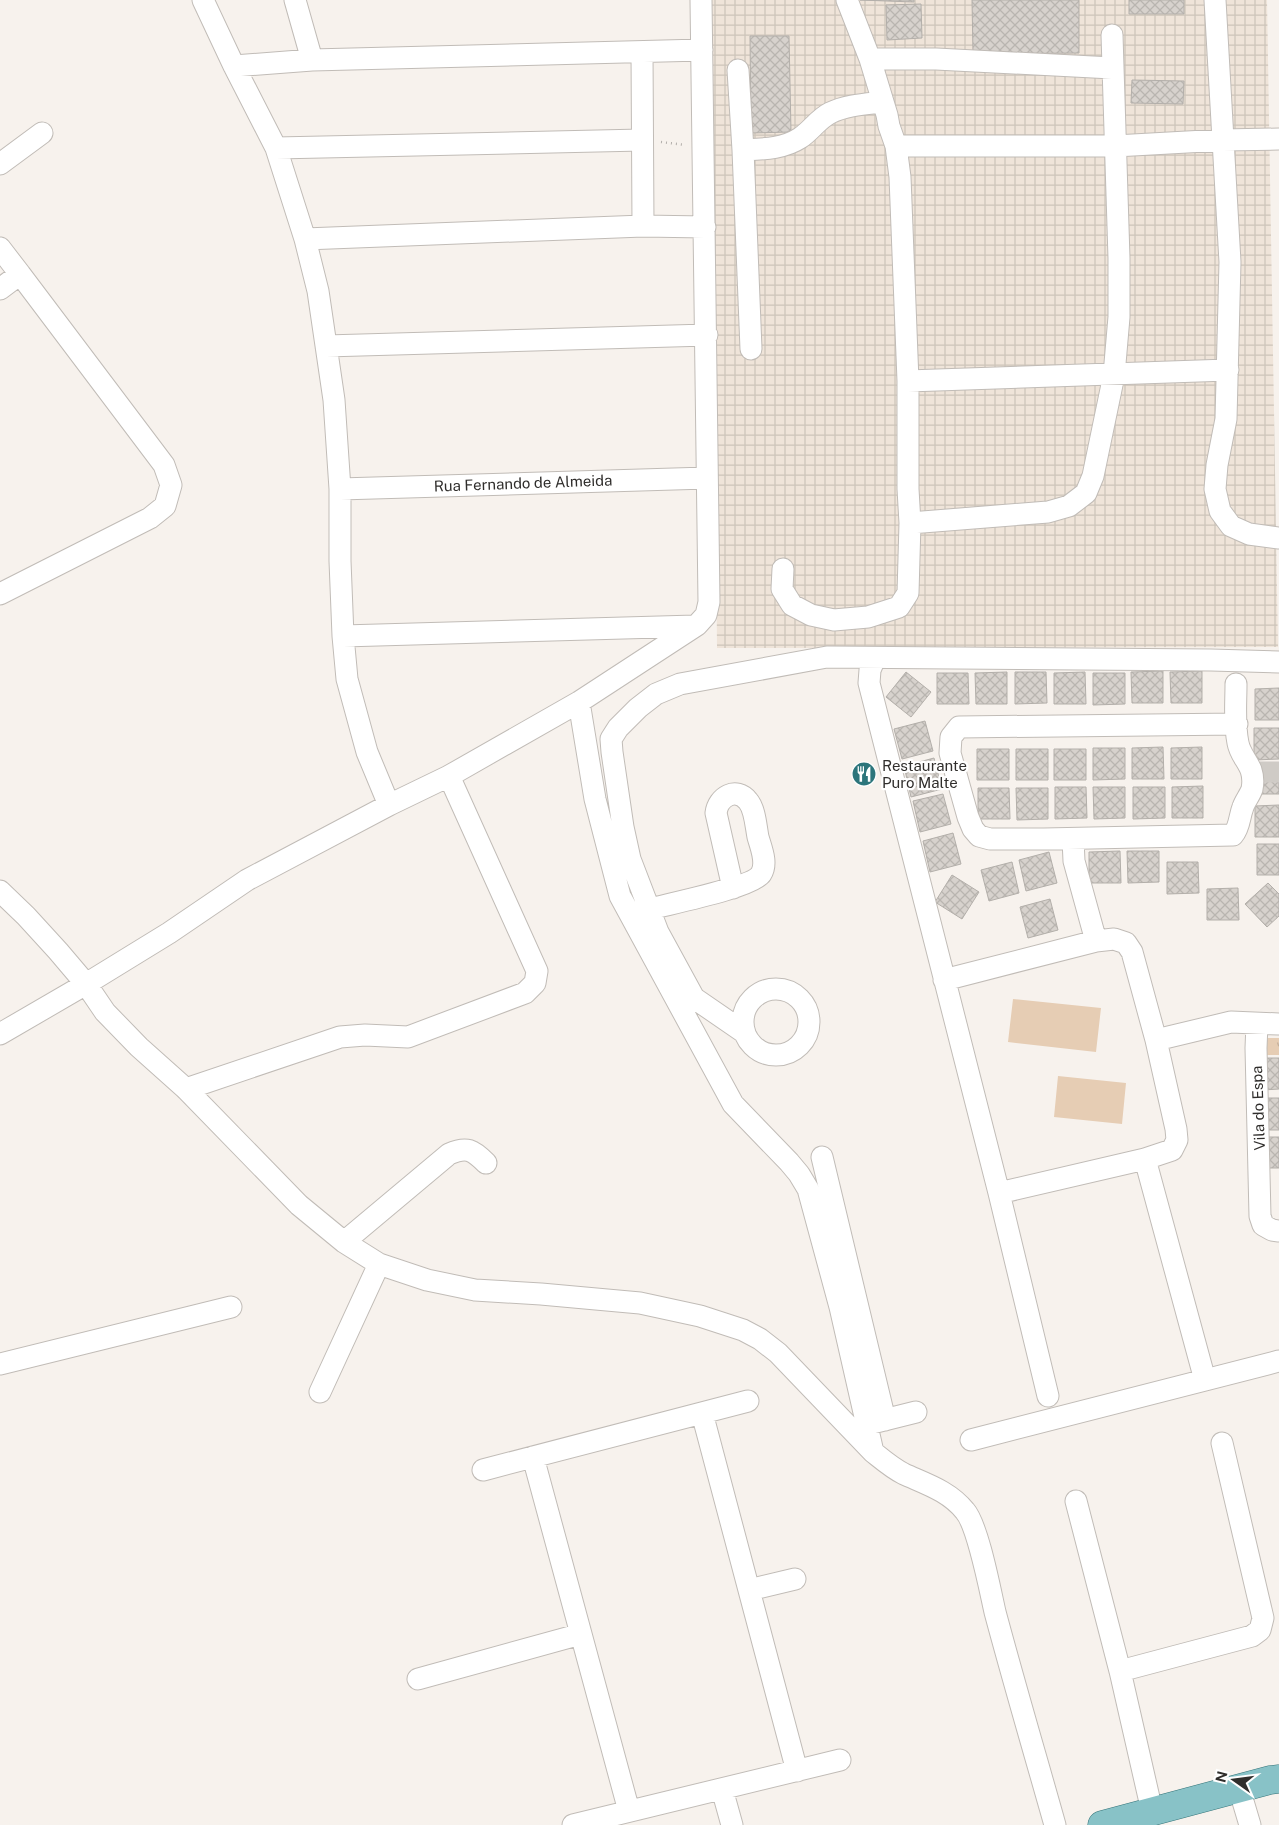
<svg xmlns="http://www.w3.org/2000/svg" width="1279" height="1825" font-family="'Public Sans',sans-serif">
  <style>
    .industrial { fill: url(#industrial-grid) }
    .grass { fill: url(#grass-tufts) }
    .pitch { fill: #e6cdb4 }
    .building { fill: url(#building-cross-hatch); stroke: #b3afaa }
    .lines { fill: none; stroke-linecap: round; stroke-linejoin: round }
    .minor-tunnel { stroke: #cfcbc6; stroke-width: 21; stroke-dasharray: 21 11; stroke-linecap: butt }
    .minor-casing { stroke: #c1bcb7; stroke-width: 23 }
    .major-casing { stroke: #357479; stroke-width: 29 }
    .path { stroke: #b2aeaa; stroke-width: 2.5; stroke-dasharray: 1 4; stroke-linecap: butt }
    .minor { stroke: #fff; stroke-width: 21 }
    .major { stroke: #88c2c7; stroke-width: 28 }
    .labels { text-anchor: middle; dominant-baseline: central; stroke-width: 4.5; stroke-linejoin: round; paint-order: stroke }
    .street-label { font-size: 15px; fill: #302e2c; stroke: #fff }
    .poi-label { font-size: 15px; fill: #302e2c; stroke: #fff; text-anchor: start }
  </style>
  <defs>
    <pattern id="industrial-grid" width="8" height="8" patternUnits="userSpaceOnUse" patternTransform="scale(1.25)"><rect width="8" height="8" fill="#efe4d9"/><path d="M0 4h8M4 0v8" fill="none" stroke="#cdc4ba"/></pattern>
    <pattern id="grass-tufts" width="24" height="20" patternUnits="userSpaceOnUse" patternTransform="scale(1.25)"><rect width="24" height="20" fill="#e6cdb4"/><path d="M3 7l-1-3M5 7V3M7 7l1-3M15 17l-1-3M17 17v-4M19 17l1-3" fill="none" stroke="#c6b09b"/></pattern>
    <pattern id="building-cross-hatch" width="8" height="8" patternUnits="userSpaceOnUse" patternTransform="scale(1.25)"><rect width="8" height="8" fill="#d7d2cd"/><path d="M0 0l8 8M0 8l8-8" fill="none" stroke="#b9b5b0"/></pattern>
  </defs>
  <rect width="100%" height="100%" fill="#f7f2ed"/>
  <path class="industrial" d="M 712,0 L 1267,0 L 1278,647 L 717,648 Z"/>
  <path class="grass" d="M 1267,1038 L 1279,1038 L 1279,1055 L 1261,1055 Z"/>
  <path class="pitch" d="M 1013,999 L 1101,1008 L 1096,1052 L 1008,1042 Z
    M 1058,1076 L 1126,1083 L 1122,1124 L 1054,1117 Z"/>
  <path class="building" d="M 860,0 L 914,0 L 914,2 Z
    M 972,0 L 1079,0 L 1079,53 L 973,54 Z
    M 1129,0 L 1184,0 L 1184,14 L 1129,14 Z
    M 921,4 L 922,38 L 887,40 L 886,5 Z
    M 750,36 L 789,36 L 791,132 L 751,133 Z
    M 1132,80 L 1184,81 L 1183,104 L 1131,103 Z
    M 1163,671 L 1163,703 L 1132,703 L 1131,672 Z
    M 1202,671 L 1202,703 L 1171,703 L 1170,672 Z
    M 906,672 L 931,692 L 911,717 L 886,697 Z
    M 1007,672 L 1007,704 L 976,704 L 975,673 Z
    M 1015,672 L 1046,672 L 1047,703 L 1015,704 Z
    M 1085,672 L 1086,704 L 1054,704 L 1054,673 Z
    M 937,673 L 968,673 L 969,704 L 937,704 Z
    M 1093,673 L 1125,673 L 1125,704 L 1093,705 Z
    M 1279,688 L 1279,720 L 1255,720 L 1255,689 Z
    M 925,721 L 933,751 L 902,759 L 894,729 Z
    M 1254,728 L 1279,728 L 1279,759 L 1254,760 Z
    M 1163,747 L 1164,779 L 1132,779 L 1132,748 Z
    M 1202,747 L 1202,779 L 1171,779 L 1171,748 Z
    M 1093,748 L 1125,748 L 1125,779 L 1093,780 Z
    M 977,749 L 1009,749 L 1009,780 L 977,780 Z
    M 1016,749 L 1048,749 L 1048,780 L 1016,780 Z
    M 1054,749 L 1086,749 L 1086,780 L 1054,780 Z
    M 934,758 L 942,789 L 911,797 L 904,766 Z
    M 1260,767 L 1279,767 L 1279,794 L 1260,794 Z
    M 1203,786 L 1203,818 L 1172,818 L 1172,787 Z
    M 1055,787 L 1086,787 L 1087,818 L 1055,819 Z
    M 1093,787 L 1125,787 L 1125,818 L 1094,819 Z
    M 1133,787 L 1165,787 L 1165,818 L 1133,819 Z
    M 978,788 L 1009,788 L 1010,819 L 978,819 Z
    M 1016,788 L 1048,788 L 1048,819 L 1017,820 Z
    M 943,794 L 951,824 L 920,832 L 913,801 Z
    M 1279,805 L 1279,837 L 1255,837 L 1255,806 Z
    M 953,833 L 961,864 L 930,872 L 923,841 Z
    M 1257,844 L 1279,844 L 1279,875 L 1257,875 Z
    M 1120,851 L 1121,883 L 1089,883 L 1089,852 Z
    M 1127,851 L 1159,851 L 1159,882 L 1128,883 Z
    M 1049,852 L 1057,883 L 1026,891 L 1019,860 Z
    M 1012,862 L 1019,893 L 989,901 L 981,870 Z
    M 1167,862 L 1198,862 L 1199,893 L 1167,894 Z
    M 952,875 L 979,892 L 962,919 L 935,902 Z
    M 1268,883 L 1279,894 L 1279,916 L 1267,927 L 1245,904 Z
    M 1238,888 L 1239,920 L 1207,920 L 1207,889 Z
    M 1050,899 L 1058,930 L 1028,938 L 1020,907 Z
    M 1262,1058 L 1279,1058 L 1279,1089 L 1263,1090 Z
    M 1264,1098 L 1279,1098 L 1279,1130 L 1265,1130 Z
    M 1266,1137 L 1279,1137 L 1279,1168 L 1266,1168 Z"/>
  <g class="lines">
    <path class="minor-tunnel" d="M 1260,772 L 1279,772"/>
    <defs>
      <path id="minor" d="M 203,0 L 234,66 L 276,148 L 305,239 L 318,291 L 334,400 L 340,489 L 340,561 L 343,636 L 347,679 L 367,752 L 389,805
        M 295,0 L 312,60
        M 847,0 L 870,59
        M 1215,0 L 1230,262 L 1226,419 L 1217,465 L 1215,489 L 1220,511 L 1231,526 L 1249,534 L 1279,538
        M 642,52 L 643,226
        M 234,66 L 312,60 L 702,50
        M 738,70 L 743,150 L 751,349
        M 896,146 L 1115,146 L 1223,140 L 1279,139
        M 276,148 L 642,140
        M 743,150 C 763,149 783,149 800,138 C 811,131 818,119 830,113 C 846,105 866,104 883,102
        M 0,164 L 42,133
        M 305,239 L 643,226 L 705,227
        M 0,248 L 20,274
        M 0,289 L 20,274 L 164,465 L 171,485 L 165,506 L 150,518 L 0,594
        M 326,346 L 707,335
        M 908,381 L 1228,370
        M 340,489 L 707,478
        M 910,523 L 1048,512 L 1069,506 L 1086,493 L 1093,476 L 1114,375 L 1119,317 L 1119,258 L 1112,35
        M 783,569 L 782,589 L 792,605 L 811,615 L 834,620 L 868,617 L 899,607 L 908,593 L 910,523 L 908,489 L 908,381 L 900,177 L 896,146 L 889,126 L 887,115 L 870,59 L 936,59 L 1112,68
        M 343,636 L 695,626
        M 875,658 L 870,670 L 869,683 L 999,1193 L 1048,1396
        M 1236,684 C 1236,703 1234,724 1238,743 C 1240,754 1247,760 1251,770 C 1253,776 1253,784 1252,789 C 1250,795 1245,801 1243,807 C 1239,817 1240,827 1233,835 L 1044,839 L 990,839 L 979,836 L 973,829 L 968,817 L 950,753 L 951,737 L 959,727 L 1237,724
        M 579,702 L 595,799 L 620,896 L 733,1104 L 789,1162 L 799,1174 L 808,1189 L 840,1307 L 873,1452
        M 1073,839 L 1074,861 L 1096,941
        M 0,891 L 26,916 L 58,951 L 86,984 L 105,1012 L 139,1047 L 186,1089 L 299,1205 L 344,1242 L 379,1264 L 427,1280 L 475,1290 L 541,1294 L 640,1303 L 700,1316 L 743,1330 L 760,1339 L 778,1353 L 873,1452 C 883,1460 892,1468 904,1474 C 926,1484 949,1491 965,1511 C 978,1526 990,1590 995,1612 C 1014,1683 1035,1754 1055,1825
        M 650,909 C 668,904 753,887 761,874 C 768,863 761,848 758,837 C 756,827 755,809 748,801 C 736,786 718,797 716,813 L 733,888
        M 944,980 L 1096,941 L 1114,939 L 1126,943 L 1132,952 L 1156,1040 L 1176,1129 L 1177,1140 L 1172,1150 L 1145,1159 L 999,1193
        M743 1022a33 33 0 1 1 66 0a33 33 0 1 1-66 0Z
        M 1257,1024 L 1256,1048 L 1260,1216 L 1263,1225 L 1272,1230 L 1279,1231
        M 745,1033 L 694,998 L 658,932 L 630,859 L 623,827 L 612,752 L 611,739 L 618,728 L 638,708 L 656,694 L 680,684 L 827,657 L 1211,660 L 1279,662
        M 0,1034 L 86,984 L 169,933 L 247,880 L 389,805 L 449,776 L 579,702 L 697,625 L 706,615 L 709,602 L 701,0
        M 1156,1040 L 1231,1022 L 1279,1024
        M 186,1089 L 340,1037 L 365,1035 L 408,1037 L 525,993 L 535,983 L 537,971 L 449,776
        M 822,1157 L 885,1420
        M 1145,1159 L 1205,1380
        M 344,1242 L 449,1154 C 467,1146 473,1150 486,1163
        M 0,1364 L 231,1307
        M 320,1392 L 379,1264
        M 702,1413 L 797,1771
        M 872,1423 L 916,1412
        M 971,1440 L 1279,1361
        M 533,1457 L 629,1811
        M 483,1470 L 748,1401
        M 1076,1501 L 1120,1671 L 1152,1811
        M 749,1590 L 795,1579
        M 1120,1671 L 1252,1636 L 1260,1630 L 1263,1618 L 1222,1443
        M 418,1679 L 581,1634
        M 1239,1788 L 1250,1825
        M 722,1789 L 732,1825
        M 573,1825 L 840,1760"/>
      <path id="major" d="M 1102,1825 L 1270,1780 L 1279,1779"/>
    </defs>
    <use href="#minor" class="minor-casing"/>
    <use href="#major" class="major-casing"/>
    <path class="path" d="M 661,142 L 685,145"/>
    <use href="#minor" class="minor"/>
    <use href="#major" class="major"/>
  </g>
  <defs>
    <symbol id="restaurant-disc" viewBox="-11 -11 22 22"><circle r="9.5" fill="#2c757b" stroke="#fff"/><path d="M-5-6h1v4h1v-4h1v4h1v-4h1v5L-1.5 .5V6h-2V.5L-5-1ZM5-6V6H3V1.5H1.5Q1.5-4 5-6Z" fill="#fff"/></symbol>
  </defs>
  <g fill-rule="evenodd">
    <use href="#restaurant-disc" x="850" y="760" width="28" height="28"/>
  </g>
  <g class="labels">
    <g class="street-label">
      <text transform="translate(523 483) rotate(-2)">Rua Fernando de Almeida</text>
      <text transform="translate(1258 1108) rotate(-92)">Vila do Espa</text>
    </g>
    <g class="poi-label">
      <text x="882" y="765">Restaurante<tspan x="882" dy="17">Puro Malte</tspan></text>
    </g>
  </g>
  <g transform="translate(1234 1780) rotate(284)" stroke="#ffffff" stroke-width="4" paint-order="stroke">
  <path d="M0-4L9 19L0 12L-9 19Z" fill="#302e2c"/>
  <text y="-8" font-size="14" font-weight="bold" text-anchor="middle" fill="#302e2c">N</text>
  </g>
</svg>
